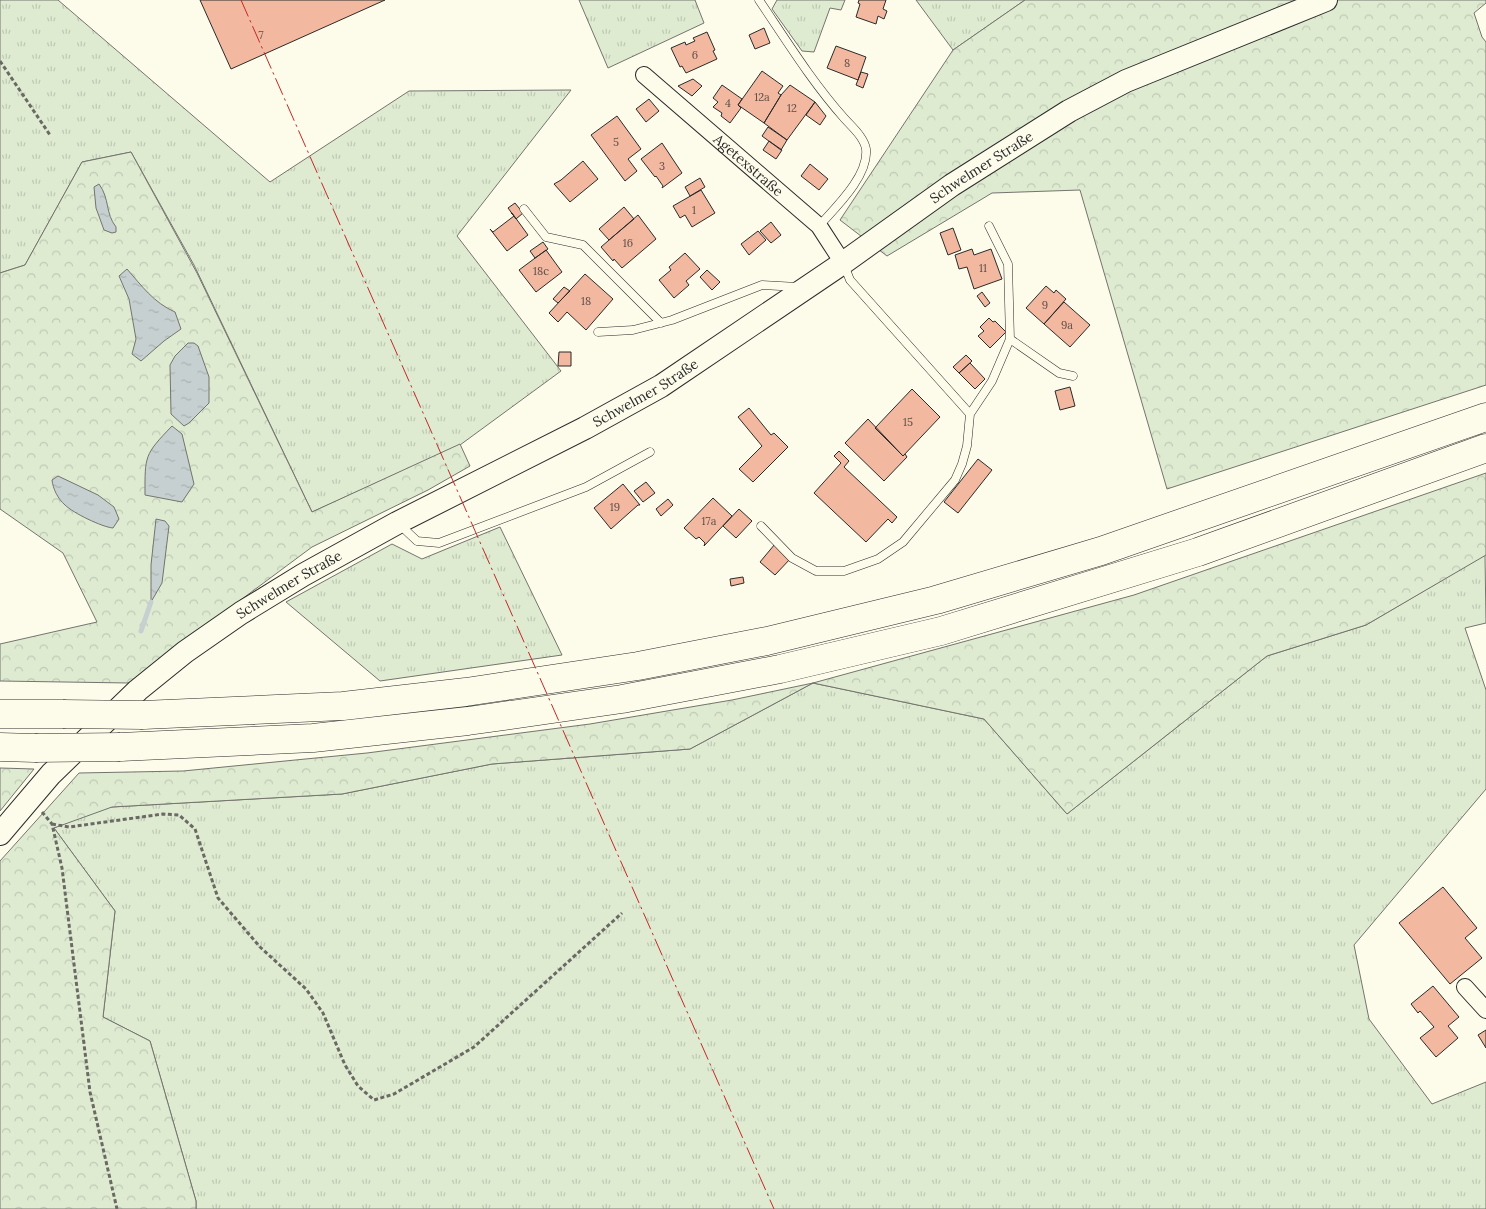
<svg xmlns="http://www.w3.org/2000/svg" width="1486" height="1209" font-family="Lora,serif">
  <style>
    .grass { fill: url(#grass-tufts); stroke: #74746e }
    .forest { fill: url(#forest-crowns); stroke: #74746e }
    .water { fill: url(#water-ripples); stroke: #74746e }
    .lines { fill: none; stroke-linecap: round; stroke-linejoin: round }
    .stream { stroke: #c7d0d0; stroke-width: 5 }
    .building { fill: #f2b8a0; stroke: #2b2b2b }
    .service-casing { stroke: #2b2b2b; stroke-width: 9 }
    .minor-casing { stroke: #2b2b2b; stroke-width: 18 }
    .secondary-casing { stroke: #2b2b2b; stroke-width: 24 }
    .motorway-casing { stroke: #2b2b2b; stroke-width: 29 }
    .path { stroke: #6a6964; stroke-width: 3; stroke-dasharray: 4 2.5; stroke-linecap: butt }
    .service { stroke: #fdfbea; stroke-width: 8 }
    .minor { stroke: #fdfbea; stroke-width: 16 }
    .secondary { stroke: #fdfbea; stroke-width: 22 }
    .motorway { stroke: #fdfbea; stroke-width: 28 }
    .motorway-bridge-casing { stroke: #2b2b2b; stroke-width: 29; stroke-linecap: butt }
    .motorway-bridge { stroke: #fdfbea; stroke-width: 28 }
    .power { stroke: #c62828; stroke-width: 1; stroke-dasharray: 18 4 2.5 4; stroke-linecap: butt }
    .labels { text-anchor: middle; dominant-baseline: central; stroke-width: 4; stroke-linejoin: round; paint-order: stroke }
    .number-label { font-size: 11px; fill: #5d4e48 }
    .street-label { font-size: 14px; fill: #2b2b2b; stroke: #fdfbea }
  </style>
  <defs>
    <pattern id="grass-tufts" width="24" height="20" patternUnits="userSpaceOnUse" patternTransform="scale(1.25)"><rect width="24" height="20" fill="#deebd1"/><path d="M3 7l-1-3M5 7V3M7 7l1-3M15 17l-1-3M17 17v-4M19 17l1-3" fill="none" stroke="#bfcab4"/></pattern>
    <pattern id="forest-crowns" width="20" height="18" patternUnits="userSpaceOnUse" patternTransform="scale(1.25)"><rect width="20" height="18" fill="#deebd1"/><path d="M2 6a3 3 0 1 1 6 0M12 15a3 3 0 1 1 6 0" fill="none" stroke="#bfcab4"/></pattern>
    <pattern id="water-ripples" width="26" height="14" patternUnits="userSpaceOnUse" patternTransform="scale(1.25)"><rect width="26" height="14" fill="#c7d0d0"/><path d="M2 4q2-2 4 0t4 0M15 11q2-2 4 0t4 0" fill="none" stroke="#abb3b3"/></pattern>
  </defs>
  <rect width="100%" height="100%" fill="#fdfbea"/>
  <path class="grass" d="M 0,0 L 58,0 L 270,182 L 409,91 L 571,90 L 457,236 L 561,371 L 460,445 L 312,512 L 194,265 L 131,152 L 82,162 L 25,265 L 0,273 Z
    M 579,0 L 695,0 L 704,23 L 608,68 Z
    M 777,0 L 845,0 L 841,10 L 830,8 L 814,52 L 802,51 L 772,9 Z
    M 916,0 L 1025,0 L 953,50 Z
    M 500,527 L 562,655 L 380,681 L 286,602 L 392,544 L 422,559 Z
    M 1485,555 L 1486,623 L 1465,628 L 1486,690 L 1486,789 L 1354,945 L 1369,1019 L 1432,1104 L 1486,1082 L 1486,1209 L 196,1209 L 196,1201 L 150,1041 L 103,1017 L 115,911 L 54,828 L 93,810 L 112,807 L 342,794 L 492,764 L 690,749 L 813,683 L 984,719 L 1067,814 L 1267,656 L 1366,625 Z"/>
  <path class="forest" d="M 1025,0 L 1486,0 L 1486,3 L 1474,13 L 1482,37 L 1486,42 L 1486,385 L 1167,489 L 1080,190 L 992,193 L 887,256 L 840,220 L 953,50 Z
    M 131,152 L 197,273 L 312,512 L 460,444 L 470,466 L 428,490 L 312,547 L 129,683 L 0,681 L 0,644 L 97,622 L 63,553 L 0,509 L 0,273 L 25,265 L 82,162 Z
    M 1486,473 L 1486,555 L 1366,625 L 1267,656 L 1067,814 L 984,719 L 813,683 L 690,749 L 492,764 L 342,794 L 112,807 L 54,828 L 115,911 L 103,1017 L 150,1041 L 196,1201 L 196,1209 L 0,1209 L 0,861 L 79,773 L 183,771 L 367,753 L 590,724 L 732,700 L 813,683 L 1134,595 Z
    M 0,768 L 34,769 L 0,811 Z"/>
  <path class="water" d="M 99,184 C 110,199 105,213 116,227 L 116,232 L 112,233 L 104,230 L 96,208 L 94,187 Z
    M 127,269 C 141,285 154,303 175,312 L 181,329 L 164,341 L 141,361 L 132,354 L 136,339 L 129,299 L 119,276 Z
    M 188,343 L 194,343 L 198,346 L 209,377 L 209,403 L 189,423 L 184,426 L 171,414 L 170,365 L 175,356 Z
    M 172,426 L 182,434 L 194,484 L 182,502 L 145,495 C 145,456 144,455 172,426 Z
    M 58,476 L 98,495 L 114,507 L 119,519 L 113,528 C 102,527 73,513 65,505 C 58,499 53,489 52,480 Z
    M 156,519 L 165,521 L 169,526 L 162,583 L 151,602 L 151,565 Z"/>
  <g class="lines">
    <path class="stream" d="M 141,631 L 151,602"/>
  </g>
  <path class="building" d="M 200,0 L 385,0 L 231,69 Z
    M 859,0 L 886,0 L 883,9 L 887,11 L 884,19 L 878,16 L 876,24 L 856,17 L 860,4 L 858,3 Z
    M 764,28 L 770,43 L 755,49 L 749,35 Z
    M 707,32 L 715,50 L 713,51 L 717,59 L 686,73 L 682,66 L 680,67 L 671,48 L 685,42 L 686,45 L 695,41 L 693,38 Z
    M 836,46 L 866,57 L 858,80 L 827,68 Z
    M 762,71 L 783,86 L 778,93 L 781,95 L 764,123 L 738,105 Z
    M 861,72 L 868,74 L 863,88 L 856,85 Z
    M 693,79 L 702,86 L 692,96 L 678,86 Z
    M 722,85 L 742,99 L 738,105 L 741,108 L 730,123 L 721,116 L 722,113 L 713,107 L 718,102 L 713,98 Z
    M 790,85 L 815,102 L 787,140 L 764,123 L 781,95 Z
    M 649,99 L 659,111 L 646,122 L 636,109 Z
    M 815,102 L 826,116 L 820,125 L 806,115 Z
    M 617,116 L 641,149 L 628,159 L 637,171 L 625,181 L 591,135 Z
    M 768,127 L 787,140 L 781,150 L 762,136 Z
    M 769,141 L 782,150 L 776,159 L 763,150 Z
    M 662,143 L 682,173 L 662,188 L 663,186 L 656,176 L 655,177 L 641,159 Z
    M 583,161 L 598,179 L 570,202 L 554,184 L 561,180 Z
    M 810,164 L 828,179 L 819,190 L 801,176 Z
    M 700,178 L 705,187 L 690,196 L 685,187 Z
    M 701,190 L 715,213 L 692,227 L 685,215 L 680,218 L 673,206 Z
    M 515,203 L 523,213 L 516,219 L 508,208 Z
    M 624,207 L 634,219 L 609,240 L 599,229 Z
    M 511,213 L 512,213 L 528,235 L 507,251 L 490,229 L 493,232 L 514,216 Z
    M 638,215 L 656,239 L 622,268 L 614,259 L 613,261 L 601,247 Z
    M 771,222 L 781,235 L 771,243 L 760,231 Z
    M 953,228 L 961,250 L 948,255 L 940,233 Z
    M 758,231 L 766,240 L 749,255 L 741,244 Z
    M 543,242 L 548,249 L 535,258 L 530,251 Z
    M 972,249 L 974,255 L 991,249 L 1002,279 L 974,289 L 967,267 L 959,269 L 955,255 Z
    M 546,250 L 562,272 L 536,292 L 519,270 Z
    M 685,253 L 700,269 L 686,281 L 689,285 L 674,298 L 659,280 L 671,270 L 669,267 Z
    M 707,270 L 720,282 L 712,290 L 700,277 Z
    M 585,274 L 613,299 L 586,330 L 567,312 L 558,322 L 549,313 Z
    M 1046,286 L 1054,293 L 1056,290 L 1066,299 L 1044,324 L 1026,308 Z
    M 564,287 L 570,291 L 558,303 L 553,299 Z
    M 982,292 L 990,303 L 985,307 L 977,296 Z
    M 1064,302 L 1090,325 L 1070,347 L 1044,324 Z
    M 989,318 L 993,322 L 995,321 L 1006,332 L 990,348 L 978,336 L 984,331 L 980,327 Z
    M 559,352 L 571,352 L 571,366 L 558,366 Z
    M 966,355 L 972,361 L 959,373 L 953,367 Z
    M 970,363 L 985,379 L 975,389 L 959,373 Z
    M 1070,387 L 1075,406 L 1060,410 L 1055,391 Z
    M 912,389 L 940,417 L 903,456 L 875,428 Z
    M 749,408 L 771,435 L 774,433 L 788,447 L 753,482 L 739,469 L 762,446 L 738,417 Z
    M 868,419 L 903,456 L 905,454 L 907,457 L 884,481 L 845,443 Z
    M 839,451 L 849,461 L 844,467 L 897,517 L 892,523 L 888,519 L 866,542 L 814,493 L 841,463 L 834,456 Z
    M 978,459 L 992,470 L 958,513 L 944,502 Z
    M 646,482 L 655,493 L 643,502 L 634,491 Z
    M 623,484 L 640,505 L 638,505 L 611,529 L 594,508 Z
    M 713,498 L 732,516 L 704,546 L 705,543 L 699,537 L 696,539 L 684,528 Z
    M 668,499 L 673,505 L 661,516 L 656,509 Z
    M 739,509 L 752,521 L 736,538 L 723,526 Z
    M 775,544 L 791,558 L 775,575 L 760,562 Z
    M 743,577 L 744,583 L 731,586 L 730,579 Z
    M 1443,887 L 1477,928 L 1465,938 L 1482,958 L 1450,984 L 1399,923 Z
    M 1433,986 L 1459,1017 L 1448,1026 L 1458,1038 L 1436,1057 L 1420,1038 L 1434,1027 L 1420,1011 L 1418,1013 L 1411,1004 Z
    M 1486,1030 L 1486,1048 L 1478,1035 Z"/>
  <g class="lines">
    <defs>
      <path id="service" d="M 759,0 C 786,40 812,82 844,118 C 852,127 864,137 866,149 C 869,176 835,208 819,226
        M 524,209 L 546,237 L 583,245 L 661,323
        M 989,226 L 1008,264 L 1010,339
        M 598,332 L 633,330 L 672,320 L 762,285 L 798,287
        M 970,414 L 992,381 L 1010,339 L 1059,373 L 1073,376
        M 399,524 L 417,541 L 439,543 L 586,487 L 650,452
        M 761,526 L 792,558 L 816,571 L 844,571 L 878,559 L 903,542 L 955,480 L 962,464 L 967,446 L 970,414 L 850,280 L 844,265"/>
      <g id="minor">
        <path id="s1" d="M 644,75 L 819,226 L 843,263"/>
        <path d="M 1465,987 L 1486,1010"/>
      </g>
      <g id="secondary">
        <path id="s2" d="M 0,834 L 51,774 L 138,690 L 185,652 L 241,613 L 303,575 L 397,523 L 585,428 L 661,386 L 843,263 L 952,185 L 1069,111 L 1126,81 L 1326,0"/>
      </g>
      <path id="motorway" d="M 0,714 L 63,714
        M 143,715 L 343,706 L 466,692 L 638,666 L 767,641 L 936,600 L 1101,551 L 1486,417
        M 0,747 L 35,748
        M 120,747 L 313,738 L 468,721 L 622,699 L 780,669 L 941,631 L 1198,552 L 1486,448"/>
    </defs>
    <use href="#service" class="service-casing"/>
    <use href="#minor" class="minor-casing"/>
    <use href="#secondary" class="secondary-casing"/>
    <use href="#motorway" class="motorway-casing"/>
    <path class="path" d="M 0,61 L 50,135
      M 42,812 L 52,824 L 62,868 L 90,1092 L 117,1209
      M 52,824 L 69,827 L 163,814 L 179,815 L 195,829 L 218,898 L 260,947 L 306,989 L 323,1013 L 345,1065 L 358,1086 L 374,1100 L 394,1094 L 474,1047 L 622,913"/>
    <use href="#service" class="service"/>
    <use href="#minor" class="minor"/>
    <use href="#secondary" class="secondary"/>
    <use href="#motorway" class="motorway"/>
    <defs>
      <path id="motorway-bridge" d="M 63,714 L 143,715
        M 35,748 L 120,747"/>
    </defs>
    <use href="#motorway-bridge" class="motorway-bridge-casing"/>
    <use href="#motorway-bridge" class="motorway-bridge"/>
    <path class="power" d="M 241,0 L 774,1209"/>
  </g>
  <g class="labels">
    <g class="number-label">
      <text x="261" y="35">7</text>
      <text x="695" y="55">6</text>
      <text x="847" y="63">8</text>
      <text x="762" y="97">12a</text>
      <text x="728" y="103">4</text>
      <text x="792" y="108">12</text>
      <text x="616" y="142">5</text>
      <text x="662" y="166">3</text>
      <text x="694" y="210">1</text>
      <text x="628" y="243">16</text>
      <text x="983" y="268">11</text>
      <text x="541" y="271">18c</text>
      <text x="586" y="301">18</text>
      <text x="1045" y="305">9</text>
      <text x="1067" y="325">9a</text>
      <text x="908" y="422">15</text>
      <text x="615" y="507">19</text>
      <text x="709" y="521">17a</text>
    </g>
    <g class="street-label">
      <text stroke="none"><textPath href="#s1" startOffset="138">Agetexstraße</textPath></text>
      <text stroke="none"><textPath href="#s2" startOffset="1194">Schwelmer Straße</textPath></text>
      <text stroke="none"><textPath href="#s2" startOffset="789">Schwelmer Straße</textPath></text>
      <text stroke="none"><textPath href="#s2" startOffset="384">Schwelmer Straße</textPath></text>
    </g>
  </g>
</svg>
